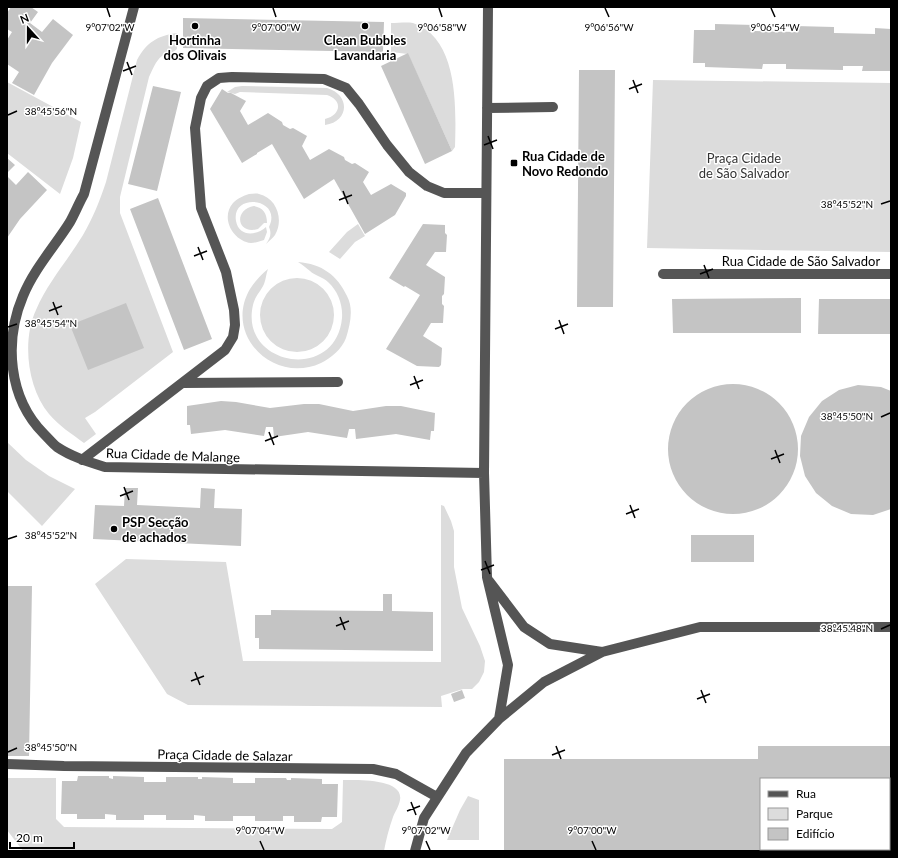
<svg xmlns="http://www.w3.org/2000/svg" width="898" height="858" font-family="Lato,sans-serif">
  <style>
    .green { fill: #dcdcdc }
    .building { fill: #c4c4c4; fill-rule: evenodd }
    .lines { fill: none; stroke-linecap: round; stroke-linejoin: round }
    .minor { stroke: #555; stroke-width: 10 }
    .ticks { fill: none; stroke: #000; stroke-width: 1.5 }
    .poi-dot { fill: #000; stroke: #fff; stroke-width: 1.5 }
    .labels { text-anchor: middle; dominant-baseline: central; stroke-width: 3; stroke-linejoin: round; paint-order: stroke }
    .poi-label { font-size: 13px; font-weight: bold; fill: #000; stroke: #fff }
    .park-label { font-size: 13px; fill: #333; stroke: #fff }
    .street-label { font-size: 13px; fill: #000; stroke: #fff }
    .ticks-label { font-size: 10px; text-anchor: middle; fill: #000; stroke: #fff; stroke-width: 3; stroke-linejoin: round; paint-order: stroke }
  </style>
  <rect width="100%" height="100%" fill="#fff"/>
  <path class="green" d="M 391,23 C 398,23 407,22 413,23 C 459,38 456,109 455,147 L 452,151 L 408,54 L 391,52 Z
    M 177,33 L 177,49 C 171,55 168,52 162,56 C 156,60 152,71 149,77 L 120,197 L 120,213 L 173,352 L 95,412 L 85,418 L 96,434 L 84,443 C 72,434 59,426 49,414 C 27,388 22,340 36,310 C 48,282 68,260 83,235 C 93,218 100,200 106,182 L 137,60 C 147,42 157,36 177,33 Z
    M 653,80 L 891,83 L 891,252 L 647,248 Z
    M 7,82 L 81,122 L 73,158 L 60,194 L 7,153 Z
    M 242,86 L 327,88 C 351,95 349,122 325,125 L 325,119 C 341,115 343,100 327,95 L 240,92 L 235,94 L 227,92 L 235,87 Z
    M 249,194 C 252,194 256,193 259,194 C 277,198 284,220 275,235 C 273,238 269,241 266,244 C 270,238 272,234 269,227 C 283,198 231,192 236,221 C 239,237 256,236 266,227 L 267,232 L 264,240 C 260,241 255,243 251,243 C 233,241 220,218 233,203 C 238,198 243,196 249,194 Z
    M 254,206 C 263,208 267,213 267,223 L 264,223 L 258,229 C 237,235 233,210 254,206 Z
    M 358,224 L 365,236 L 355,242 L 340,259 L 329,252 L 347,232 Z
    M 298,262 C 322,264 337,275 347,296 C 354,309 350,325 346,338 C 342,349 331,358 321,363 C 274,385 223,335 250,289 C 255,281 261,275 268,269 C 266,274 266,279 264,284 C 261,291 255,296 253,305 C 239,366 336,383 342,318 C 343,305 338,291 328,282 C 323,277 314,275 310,271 C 306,268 303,265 298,262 Z
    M260 315a37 37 0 1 1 74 0a37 37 0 1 1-74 0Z
    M 7,442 L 26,460 L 49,476 L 75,489 L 42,526 L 7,491 Z
    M 441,505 L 444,506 L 451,521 L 454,531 L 454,567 L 462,608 L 480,646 L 485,661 L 484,672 L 479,682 L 472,689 L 463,689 L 441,696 L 442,707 L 188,705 L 167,694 L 95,584 L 126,559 L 226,562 L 243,661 L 441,662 Z
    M 7,778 L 56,778 L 56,819 L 64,827 L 332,829 L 342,822 L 343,780 C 356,780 404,778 400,800 C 399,806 395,812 393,817 C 389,828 386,840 384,851 L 23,851 L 7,830 Z
    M 468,796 L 479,800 L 479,840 L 447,840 L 460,810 Z"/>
  <path class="building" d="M 11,7 L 31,7 L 38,12 L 30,23 L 42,32 L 53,19 L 73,35 L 52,63 L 34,95 L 12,83 L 19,72 L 7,64 L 7,40 L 12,32 L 7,29 L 7,13 Z
    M 183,18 L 384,22 L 383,52 L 183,48 Z
    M 715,24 L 755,25 L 755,31 L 795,32 L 795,26 L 834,27 L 834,33 L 875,34 L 875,28 L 891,29 L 891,71 L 862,71 L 863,66 L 843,66 L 843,70 L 786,69 L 786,64 L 763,64 L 762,69 L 705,67 L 705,63 L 693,63 L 694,30 L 715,30 Z
    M 408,53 L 452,151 L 425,164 L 381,66 Z
    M 579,70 L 615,70 L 613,307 L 577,307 Z
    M 153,86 L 181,92 L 157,191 L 128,184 Z
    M 222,89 L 228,93 L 231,93 L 246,101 L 240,111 L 248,125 L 268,113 L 282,122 L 283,125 L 290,129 L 293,128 L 307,136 L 302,146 L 310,160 L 329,149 L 344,157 L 345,160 L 352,164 L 355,163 L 369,172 L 363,182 L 371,195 L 391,184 L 406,193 L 406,196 L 395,215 L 365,234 L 334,179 L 304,199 L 272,144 L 257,153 L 257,154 L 242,163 L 210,109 Z
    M 7,158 L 15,165 L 7,173 Z
    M 28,172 L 47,190 L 20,219 L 7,238 L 7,176 L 16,185 Z
    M 158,198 L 212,339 L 184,350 L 130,209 Z
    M 423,224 L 445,225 L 445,233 L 447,235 L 446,252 L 435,252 L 426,265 L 445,277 L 444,294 L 442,296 L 442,304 L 444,306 L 443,323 L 431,323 L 423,336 L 442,348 L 441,365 L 439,367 L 417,366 L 386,349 L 420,295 L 405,286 L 404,287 L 389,278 Z
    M 801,298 L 801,333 L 673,333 L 672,299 Z
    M 819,299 L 891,299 L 891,334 L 818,334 Z
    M 126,303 L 144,348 L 88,370 L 70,325 Z
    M668 449a65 65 0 1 1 130 0a65 65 0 1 1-130 0Z
    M 858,385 L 881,387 L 891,391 L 891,509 L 873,515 L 851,514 L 832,506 L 816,493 L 805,476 L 800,456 L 801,436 L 809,417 L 822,401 L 839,390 Z
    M 221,401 L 236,402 L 270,408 L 304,404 L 319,404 L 353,411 L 386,406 L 401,406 L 435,413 L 434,431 L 431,431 L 430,440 L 396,434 L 356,439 L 355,429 L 349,429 L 347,438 L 308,432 L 274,437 L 273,427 L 266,427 L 264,436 L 225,430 L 191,434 L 190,425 L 187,425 L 187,406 Z
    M 125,488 L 138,488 L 137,505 L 200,508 L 201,488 L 215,489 L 214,508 L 242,509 L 241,546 L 93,539 L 95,505 L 124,506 Z
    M 691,535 L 754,535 L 754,562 L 691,562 Z
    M 7,586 L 32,586 L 29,756 L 7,756 Z
    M 383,594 L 392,594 L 392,611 L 433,612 L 433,651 L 259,649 L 259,638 L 255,638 L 255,615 L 271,615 L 271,610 L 383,611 Z
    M 462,690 L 465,698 L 454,702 L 451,694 Z
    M 758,746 L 891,746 L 891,851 L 504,851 L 504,759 L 758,759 ZM 761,779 L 889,779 L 889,849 L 761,849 Z
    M 78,776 L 109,776 L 109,778 L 113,779 L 113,776 L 144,777 L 144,782 L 166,782 L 166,777 L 198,777 L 198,779 L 202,779 L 202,777 L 233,778 L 233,783 L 255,783 L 255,778 L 286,778 L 287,780 L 291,780 L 291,778 L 322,779 L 322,784 L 338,784 L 337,817 L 322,817 L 321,822 L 294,822 L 294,816 L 283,816 L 283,821 L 255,821 L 255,816 L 233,816 L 233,821 L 205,821 L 205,816 L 194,815 L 194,820 L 166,820 L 166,815 L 144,815 L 144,820 L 116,820 L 116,815 L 105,814 L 105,819 L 77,819 L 77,814 L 61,814 L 62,781 L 77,781 Z"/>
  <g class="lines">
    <path class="minor" d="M 134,7 L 84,194 C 79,203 75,213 70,222 C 55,246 34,269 23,296 C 4,341 8,398 44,434 C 49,439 53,444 57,447 C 72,457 89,462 105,467 L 484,473
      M 488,7 L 484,473 L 487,577 L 508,665 L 499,719
      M 487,108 L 553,107
      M 663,274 L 891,274
      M 182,383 L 338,382
      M 82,460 L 225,350 L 233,337 L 235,325 L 234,310 L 226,272 L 201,208 L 195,128 L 201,98 L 207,86 L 219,78 L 232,77 L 324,79 L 346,88 L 359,104 L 387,145 L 409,172 L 427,186 L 444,193 L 486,193
      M 489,581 L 524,627 L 550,644 L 602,652
      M 7,764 L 64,766 L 373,769 L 396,774 L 437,797
      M 415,851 L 424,818 L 466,753 L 499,719 L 544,682 L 602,652 L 700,627 L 891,627"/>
  </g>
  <path class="ticks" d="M 107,8 L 110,17M 273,8 L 276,17M 439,8 L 442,17M 605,8 L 609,17M 771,8 L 775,17M 127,62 L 132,75M 123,71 L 136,66M 633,80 L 638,93M 629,89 L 642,84M 8,115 L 17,111M 488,136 L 493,149M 484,145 L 497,140M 343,191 L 348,204M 339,200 L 352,195M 881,204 L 890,201M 198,247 L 203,260M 194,256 L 207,251M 704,265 L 709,278M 700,274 L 713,269M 53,302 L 58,315M 49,311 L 62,306M 559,320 L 564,334M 8,327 L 17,324M 555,329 L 568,324M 414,376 L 419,389M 410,385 L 423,380M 881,417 L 890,413M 269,432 L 274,445M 265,441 L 278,436M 775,450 L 780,463M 771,459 L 784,454M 124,487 L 129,500M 120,496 L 133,491M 630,505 L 635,518M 626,514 L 639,509M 8,539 L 17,536M 485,561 L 490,574M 481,570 L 494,565M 340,617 L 345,630M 336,626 L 349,621M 881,629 L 890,625M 195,672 L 200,685M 191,681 L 204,676M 701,690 L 706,703M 697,699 L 710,694M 556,746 L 561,759M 8,752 L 17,748M 552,755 L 565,750M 411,802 L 416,815M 407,811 L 420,806M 260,841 L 264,850M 426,841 L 430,850M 592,841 L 596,850"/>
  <g class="poi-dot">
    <circle cx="195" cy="26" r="4"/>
    <circle cx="365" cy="26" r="4"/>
    <rect x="510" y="159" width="8" height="8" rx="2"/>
    <circle cx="114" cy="529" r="4"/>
  </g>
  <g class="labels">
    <g class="poi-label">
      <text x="195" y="40">Hortinha<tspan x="195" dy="15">dos Olivais</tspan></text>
      <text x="365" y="40">Clean Bubbles<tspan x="365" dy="15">Lavandaria</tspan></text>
      <text x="522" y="156" text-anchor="start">Rua Cidade de<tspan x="522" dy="15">Novo Redondo</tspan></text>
      <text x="122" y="522" text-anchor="start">PSP Secção<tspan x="122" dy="15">de achados</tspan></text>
    </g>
    <g class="park-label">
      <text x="744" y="158">Praça Cidade<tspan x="744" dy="15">de São Salvador</tspan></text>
    </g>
    <g class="street-label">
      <text x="801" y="261">Rua Cidade de São Salvador</text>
      <text transform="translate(173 455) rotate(2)">Rua Cidade de Malange</text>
      <text transform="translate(225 755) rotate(1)">Praça Cidade de Salazar</text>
    </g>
  </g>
  <g class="ticks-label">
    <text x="110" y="31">9°07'02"W</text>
    <text x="276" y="31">9°07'00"W</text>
    <text x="442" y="31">9°06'58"W</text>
    <text x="609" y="31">9°06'56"W</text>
    <text x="775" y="31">9°06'54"W</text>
    <text x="51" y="115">38°45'56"N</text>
    <text x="847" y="208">38°45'52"N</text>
    <text x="51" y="327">38°45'54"N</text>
    <text x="847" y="420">38°45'50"N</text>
    <text x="51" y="539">38°45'52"N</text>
    <text x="847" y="632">38°45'48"N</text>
    <text x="51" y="751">38°45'50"N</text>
    <text x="260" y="834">9°07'04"W</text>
    <text x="426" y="834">9°07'02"W</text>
    <text x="592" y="834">9°07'00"W</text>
  </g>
  <rect width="898" height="858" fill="none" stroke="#000000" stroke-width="16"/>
  <rect x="760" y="778" width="130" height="72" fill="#ffffff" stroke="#999999"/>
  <rect x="768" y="791" width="20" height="6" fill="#555555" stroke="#999999"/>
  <text x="796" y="798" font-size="12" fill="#000000">Rua</text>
  <rect x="768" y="808" width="20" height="12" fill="#dcdcdc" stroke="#999999"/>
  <text x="796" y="818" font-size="12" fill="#000000">Parque</text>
  <rect x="768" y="828" width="20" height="12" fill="#c4c4c4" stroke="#999999"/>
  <text x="796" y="838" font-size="12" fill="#000000">Edifício</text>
  <g transform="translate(28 28) rotate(339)" stroke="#ffffff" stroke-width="3" paint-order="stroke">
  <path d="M0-3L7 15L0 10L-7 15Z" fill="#000000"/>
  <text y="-6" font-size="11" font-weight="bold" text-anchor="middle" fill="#000000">N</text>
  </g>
  <path d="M10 842v6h64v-6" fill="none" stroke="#000000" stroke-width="2"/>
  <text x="16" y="842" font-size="12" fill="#000000" stroke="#ffffff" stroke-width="3" paint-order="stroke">20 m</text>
</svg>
